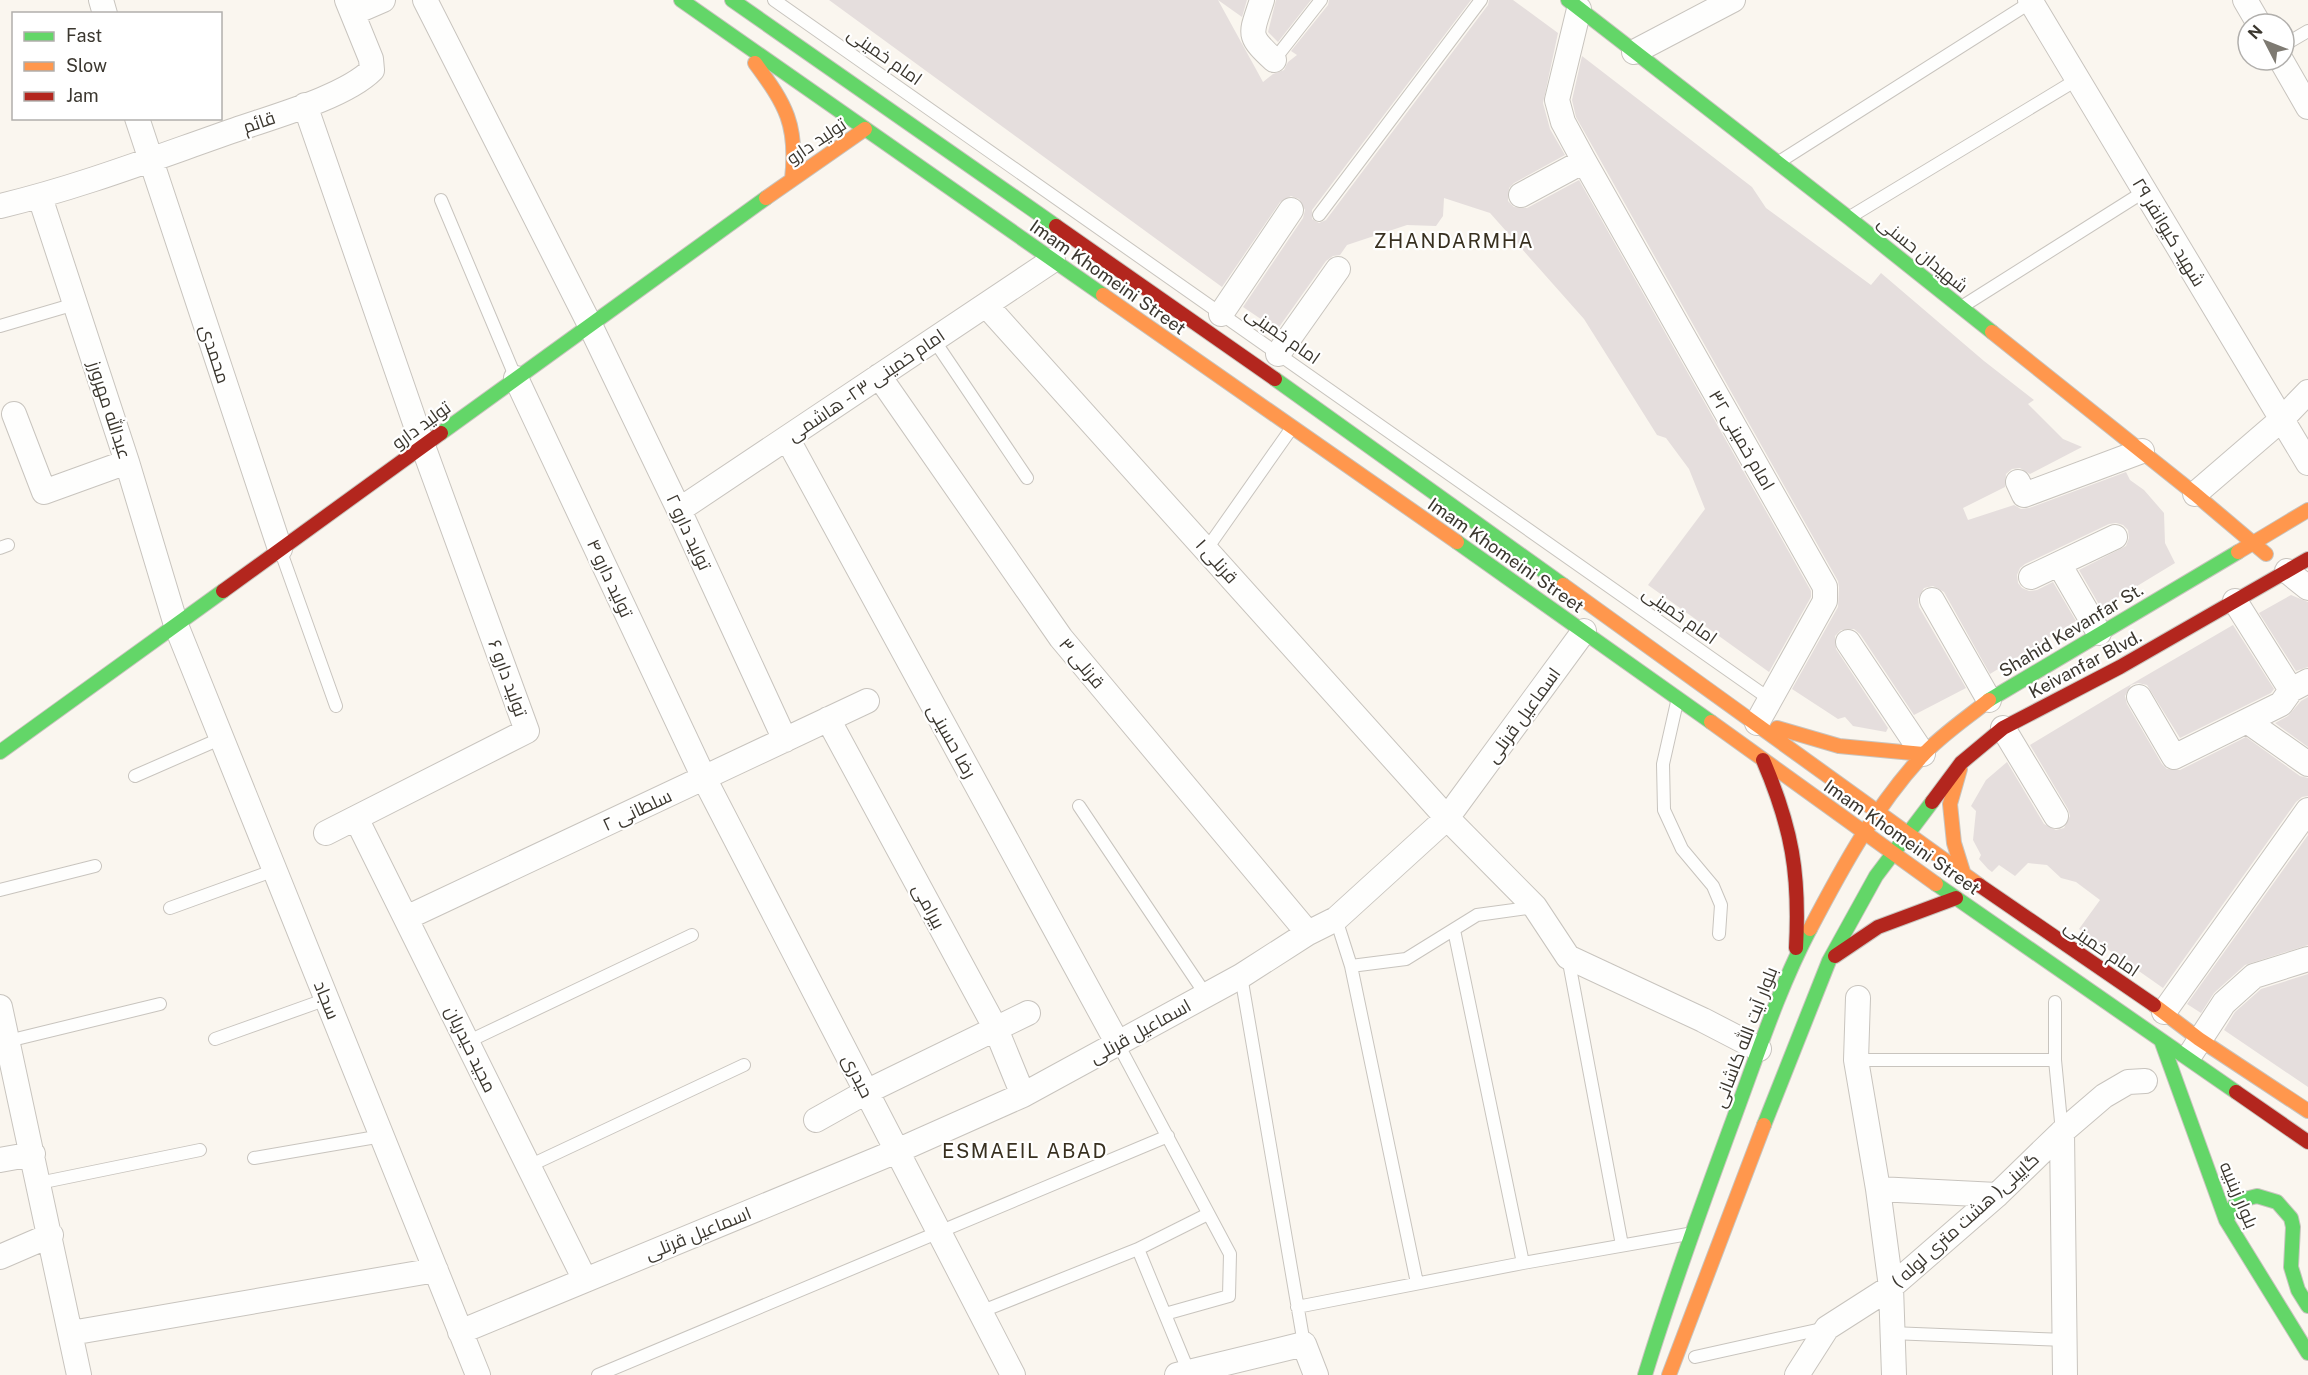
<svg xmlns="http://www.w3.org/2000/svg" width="2308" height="1375" font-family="'Public Sans',Cairo,sans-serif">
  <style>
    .building { fill: #e5dedd }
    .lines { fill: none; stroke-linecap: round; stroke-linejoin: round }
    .lane-casing { stroke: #c8c4be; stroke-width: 14 }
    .street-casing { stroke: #c8c4be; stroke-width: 26 }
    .fast-casing { stroke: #c8c4be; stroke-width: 16 }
    .slow-casing { stroke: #c8c4be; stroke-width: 16 }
    .jam-casing { stroke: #c8c4be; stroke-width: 16 }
    .lane { stroke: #fefefd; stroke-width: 12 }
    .street { stroke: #fefefd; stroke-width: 24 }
    .fast { stroke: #63d668; stroke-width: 14 }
    .slow { stroke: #ff974d; stroke-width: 14 }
    .jam { stroke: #b3261e; stroke-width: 14 }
    .labels { text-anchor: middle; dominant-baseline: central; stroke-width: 4.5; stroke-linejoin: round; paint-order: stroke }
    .street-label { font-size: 18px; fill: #3b372f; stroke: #fff }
    .neighbourhood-label { font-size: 20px; letter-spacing: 1.5px; fill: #383020; stroke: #fff }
  </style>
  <rect width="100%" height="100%" fill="#faf6ef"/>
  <path class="building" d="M 829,0 L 1247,0 L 1242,17 L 1218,0 L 1263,82 L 1273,74 L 1284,70 L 1288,62 L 1297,55 L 1291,51 L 1328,5 L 1329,0 L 1471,0 L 1312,210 L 1312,219 L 1319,223 L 1326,220 L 1488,5 L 1489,0 L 1513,0 L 1558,33 L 1543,103 L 1550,129 L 1565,155 L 1514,183 L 1509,188 L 1508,201 L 1514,207 L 1527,208 L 1579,180 L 1811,591 L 1811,597 L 1769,672 L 1648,585 L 1705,509 L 1689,469 L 1666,438 L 1657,435 L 1584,319 L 1490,213 L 1444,198 L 1443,216 L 1436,226 L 1407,225 L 1347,245 L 1340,255 L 1333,256 L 1326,261 L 1277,330 L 1243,307 L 1303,218 L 1305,210 L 1299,199 L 1291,196 L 1280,202 L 1222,287 Z
    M 1276,0 L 1311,0 L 1278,42 L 1268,32 Z
    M 1582,56 L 1752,187 L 1766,208 L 1871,285 L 1881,273 L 1984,361 L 2034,400 L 2028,404 L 2063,439 L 2082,447 L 2030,474 L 2020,468 L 2012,469 L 2006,474 L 2005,487 L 1963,508 L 1968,520 L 2014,505 L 2021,509 L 2029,508 L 2126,472 L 2130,480 L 2144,490 L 2164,513 L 2165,543 L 2175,563 L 2101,608 L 2079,570 L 2126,546 L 2129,538 L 2128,530 L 2123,525 L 2116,523 L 2109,524 L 2025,564 L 2020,568 L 2017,575 L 2018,583 L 2022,588 L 2029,591 L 2037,590 L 2053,582 L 2076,621 L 1990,674 L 1944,592 L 1933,586 L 1924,588 L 1918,599 L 1919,607 L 1966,688 L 1914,715 L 1860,634 L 1854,629 L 1841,630 L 1835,636 L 1836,649 L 1888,728 L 1886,732 L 1853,726 L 1845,717 L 1838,719 L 1792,689 L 1838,607 L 1839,587 L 1838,581 L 1576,117 L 1572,100 Z
    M 2291,595 L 2308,602 L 2308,667 L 2296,671 L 2259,613 Z
    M 2233,625 L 2274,689 L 2271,693 L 2180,738 L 2147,685 L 2138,683 L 2131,685 L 2125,696 L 2127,704 L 2162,764 L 2167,769 L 2180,770 L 2246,737 L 2300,776 L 2308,778 L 2308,796 L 2302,797 L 2296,802 L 2163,988 L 2079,929 L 2100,900 L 2076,882 L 2061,878 L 2047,865 L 2028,863 L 2015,876 L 1999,865 L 1992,872 L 1988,869 L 1979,859 L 1981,855 L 1973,840 L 1976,811 L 1971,806 L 1986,780 L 2007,762 L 2044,824 L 2056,830 L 2064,828 L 2070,816 L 2068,809 L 2030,745 L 2123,689 Z
    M 2308,697 L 2308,747 L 2275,723 L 2288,716 L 2301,701 Z
    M 2308,835 L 2308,945 L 2245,965 L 2214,993 L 2201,1013 L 2187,1004 Z
    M 2308,974 L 2308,1087 L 2224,1030 L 2235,1012 L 2261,989 Z"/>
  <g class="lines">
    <defs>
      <path id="lane" d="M 774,0 L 1771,700
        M 2284,45 L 2308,31
        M 1274,60 L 1321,0
        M 1779,162 L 2031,2
        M 441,200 L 515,376
        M 1319,215 L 1481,0
        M 1850,217 L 2078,79
        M 1963,306 L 2145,191
        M 0,326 L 75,304
        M 934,340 L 1027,478
        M 0,548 L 8,545
        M 1206,550 L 1291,429
        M 281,552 L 336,706
        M 1677,702 L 1663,764 L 1664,810 L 1682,849 L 1713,886 L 1721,905 L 1719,934
        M 135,776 L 222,738
        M 1079,806 L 1206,995
        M 0,890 L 95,866
        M 170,908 L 275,870
        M 1336,919 L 1351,966 L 1417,1283
        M 1454,930 L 1523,1263
        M 1568,957 L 1622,1245
        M 1351,966 L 1406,959 L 1477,915 L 1535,907
        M 1241,976 L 1304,1344
        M 2055,1002 L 2055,1060 L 2062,1132
        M 215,1039 L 327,999
        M 8,1041 L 160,1004
        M 467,1042 L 692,935
        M 1118,1044 L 1230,1254 L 1229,1296 L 1165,1314
        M 1856,1060 L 2055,1060
        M 254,1158 L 382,1136
        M 529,1166 L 744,1065
        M 39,1183 L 200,1150
        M 1138,1249 L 1190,1375
        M 1297,1307 L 1523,1263 L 1688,1234
        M 980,1312 L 1138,1249 L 1208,1214
        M 1891,1333 L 2066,1340
        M 1695,1357 L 1826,1328
        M 598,1375 L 1168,1136"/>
      <path id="street" d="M 101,0 L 105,14
        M 425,0 L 590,325 L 679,510 L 785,740
        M 1262,0 C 1251,35 1246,34 1274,60
        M 2030,0 L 2308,463
        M 2245,0 L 2259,24
        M 1579,9 L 1557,100 L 1563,122 L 1583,159 L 1825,587 L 1825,601 L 1757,723
        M 353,13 L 383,0
        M 1634,52 L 1733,0
        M 2281,60 L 2308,107
        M 305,105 L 423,446 L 527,731 L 326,833
        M 137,118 L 280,549
        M 1521,195 L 1584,161
        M 40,197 L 127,462 L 176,625 L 478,1375
        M 0,206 C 80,187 157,157 235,130 C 272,117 345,97 372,70 L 371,59 L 347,0
        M 986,305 L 1447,818 L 1535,907 L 1568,957 L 1703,1020 L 1759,1049
        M 1221,314 L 1291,210
        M 1278,354 L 1338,269
        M 879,376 L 1061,638 L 1308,933
        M 516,378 L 704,778 L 1013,1375
        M 14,414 L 44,492 L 127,462
        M 787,438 L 1118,1044
        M 2018,482 L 2024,495 L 2142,451
        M 2195,494 L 2282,419 L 2308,392
        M 679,510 L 1053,260
        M 2059,564 L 2099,633
        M 2287,571 L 2308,588
        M 2031,577 L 2115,537
        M 1932,600 L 1989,700
        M 2235,601 L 2291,690
        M 1848,642 L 1923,754
        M 2139,697 L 2174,757 L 2281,704 L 2291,690 L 2308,681
        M 828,719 L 996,1029 L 1023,1095
        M 2247,721 L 2308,764
        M 2003,728 L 2056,816
        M 356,818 L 585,1280
        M 406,918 L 867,701
        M 1858,998 L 1856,1060 L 1878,1189 L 1891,1287 L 1894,1375
        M 0,1007 L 79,1375
        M 2164,1012 L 2308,810
        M 2192,1052 L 2224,1003 L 2254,976 L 2308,959
        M 816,1120 L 866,1092 L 1028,1013
        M 2062,1132 L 2065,1375
        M 0,1160 L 33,1154
        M 1878,1189 L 1997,1195
        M 0,1257 L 51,1235
        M 460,1332 L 897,1151 L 1023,1095 L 1241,976 L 1308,933 L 1336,919 L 1447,818 L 1584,631
        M 71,1333 L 436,1270
        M 1177,1375 L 1304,1344 L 1316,1375
        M 1797,1375 L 1827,1328 L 1891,1287 L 1997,1195 L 2062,1132 L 2104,1096 L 2128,1082 L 2145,1081"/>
      <path id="fast" d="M 681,0 L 1103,295
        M 732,0 L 1056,226
        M 1568,0 L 1849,218 L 1992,332
        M 1275,379 L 1563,585
        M 441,433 L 766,198
        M 1457,542 L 1711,722
        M 1989,700 L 2238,552
        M 0,752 L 223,591
        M 1936,884 L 2236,1092
        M 2161,1040 L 2226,1220 L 2308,1353
        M 1764,1125 L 1829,961 L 1876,876 L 1932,802
        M 2226,1220 L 2237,1201 L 2257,1196 L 2277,1202 L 2291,1218 L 2293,1227 L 2291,1267 L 2298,1290 L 2308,1306
        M 1645,1375 C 1672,1287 1703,1202 1735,1115 C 1758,1053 1779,988 1810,929"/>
      <path id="slow" d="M 755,63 C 786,105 798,125 792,179
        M 766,198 L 865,129
        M 1103,295 L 1457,542
        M 1992,332 L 2195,494 L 2266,554
        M 2238,552 L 2308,510
        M 1563,585 L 1979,885
        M 1711,722 L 1936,884
        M 1777,728 L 1839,746 L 1923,754
        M 1960,769 L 1950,804 L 1954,843 L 1964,875
        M 1810,929 C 1842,868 1875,807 1922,756 C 1941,735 1967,718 1989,700
        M 2154,1005 L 2199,1039 L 2308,1111
        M 1669,1375 L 1764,1125"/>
      <path id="jam" d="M 1056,226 L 1275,379
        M 223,591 L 441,433
        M 1763,760 C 1792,828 1800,874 1796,948
        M 1932,802 L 1961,763 L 2003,728 L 2120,667 L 2308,559
        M 1979,885 L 2154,1005
        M 1835,956 L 1878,927 L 1956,898
        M 2236,1092 L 2308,1142"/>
    </defs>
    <use href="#lane" class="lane-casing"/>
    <use href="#street" class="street-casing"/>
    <use href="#fast" class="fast-casing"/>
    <use href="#slow" class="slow-casing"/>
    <use href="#jam" class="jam-casing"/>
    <use href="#lane" class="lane"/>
    <use href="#street" class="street"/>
    <use href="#fast" class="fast"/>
    <use href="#slow" class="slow"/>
    <use href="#jam" class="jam"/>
  </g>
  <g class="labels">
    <g class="street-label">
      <text transform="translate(885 56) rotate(35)">امام خمینی</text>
      <text transform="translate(259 122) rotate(-19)">قائم</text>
      <text transform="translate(816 141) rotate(-34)">تولید دارو</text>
      <text transform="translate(2169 232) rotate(59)">شهید کیوانفر ۲۹</text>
      <text transform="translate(1923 254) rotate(39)">شهیدان حسنی</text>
      <text transform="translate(1108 277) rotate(35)">Imam Khomeini Street</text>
      <text transform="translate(1283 335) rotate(35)">امام خمینی</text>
      <text transform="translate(215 354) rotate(72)">محمدی</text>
      <text transform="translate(866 385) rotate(-34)">امام خمینی ۲۳ - هاشمی</text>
      <text transform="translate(110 410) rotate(72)">عبدالله مهرورز</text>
      <text transform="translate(421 425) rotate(-36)">تولید دارو</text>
      <text transform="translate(1742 440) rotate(60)">امام خمینی ۳۲</text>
      <text transform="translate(689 532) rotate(65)">تولید دارو ۲</text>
      <text transform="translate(1506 555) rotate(35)">Imam Khomeini Street</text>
      <text transform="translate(1217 561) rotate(48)">قرنلی ۱</text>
      <text transform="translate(610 578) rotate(65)">تولید دارو ۴</text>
      <text transform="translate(1680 615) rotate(35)">امام خمینی</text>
      <text transform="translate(2071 630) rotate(-31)">Shahid Kevanfar St.</text>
      <text transform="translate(1082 663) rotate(50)">قرنلی ۳</text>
      <text transform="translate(2085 664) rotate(-28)">Keivanfar Blvd.</text>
      <text transform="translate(508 678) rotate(70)">تولید دارو ۶</text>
      <text transform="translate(1523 715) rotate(-54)">اسماعیل قرنلی</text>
      <text transform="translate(952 741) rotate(61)">رضا حسینی</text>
      <text transform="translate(637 810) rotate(-25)">۲ سلطانی</text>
      <text transform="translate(1902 837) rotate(35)">Imam Khomeini Street</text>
      <text transform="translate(929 906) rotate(62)">بیرامی</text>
      <text transform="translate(2102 948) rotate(34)">امام خمینی</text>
      <text transform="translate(327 1000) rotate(68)">سجاد</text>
      <text transform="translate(1140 1031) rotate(-29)">اسماعیل قرنلی</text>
      <text transform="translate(1745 1037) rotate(-69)">بلوار آیت الله کاشانی</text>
      <text transform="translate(471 1049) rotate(64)">مجید حیدریان</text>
      <text transform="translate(858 1076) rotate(63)">حیدری</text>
      <text transform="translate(2239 1195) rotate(67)">بلوار زینبیه</text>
      <text transform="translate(1965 1220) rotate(-42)">گایینی( هشت متری لوله )</text>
      <text transform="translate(698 1233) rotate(-22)">اسماعیل قرنلی</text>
    </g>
    <g class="neighbourhood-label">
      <text x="1454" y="241">ZHANDARMHA</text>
      <text x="1025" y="1151">ESMAEIL ABAD</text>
    </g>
  </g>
  <rect x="12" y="12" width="210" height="108" fill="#ffffff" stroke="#b1afac" stroke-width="1.5"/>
  <rect x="24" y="32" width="30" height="9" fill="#63d668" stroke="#b1afac" stroke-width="1.5"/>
  <text x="66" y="42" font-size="18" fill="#3b372f">Fast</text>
  <rect x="24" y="62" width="30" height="9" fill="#ff974d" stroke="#b1afac" stroke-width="1.5"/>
  <text x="66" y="72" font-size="18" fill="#3b372f">Slow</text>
  <rect x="24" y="92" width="30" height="9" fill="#b3261e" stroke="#b1afac" stroke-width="1.5"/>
  <text x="66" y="102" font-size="18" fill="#3b372f">Jam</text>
  <g transform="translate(2266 42) rotate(312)"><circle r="28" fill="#ffffff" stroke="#b1afac" stroke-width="1.5"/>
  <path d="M0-4.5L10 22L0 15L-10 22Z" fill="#7e7a72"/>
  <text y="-9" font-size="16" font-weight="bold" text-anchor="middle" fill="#3b372f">N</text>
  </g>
</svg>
